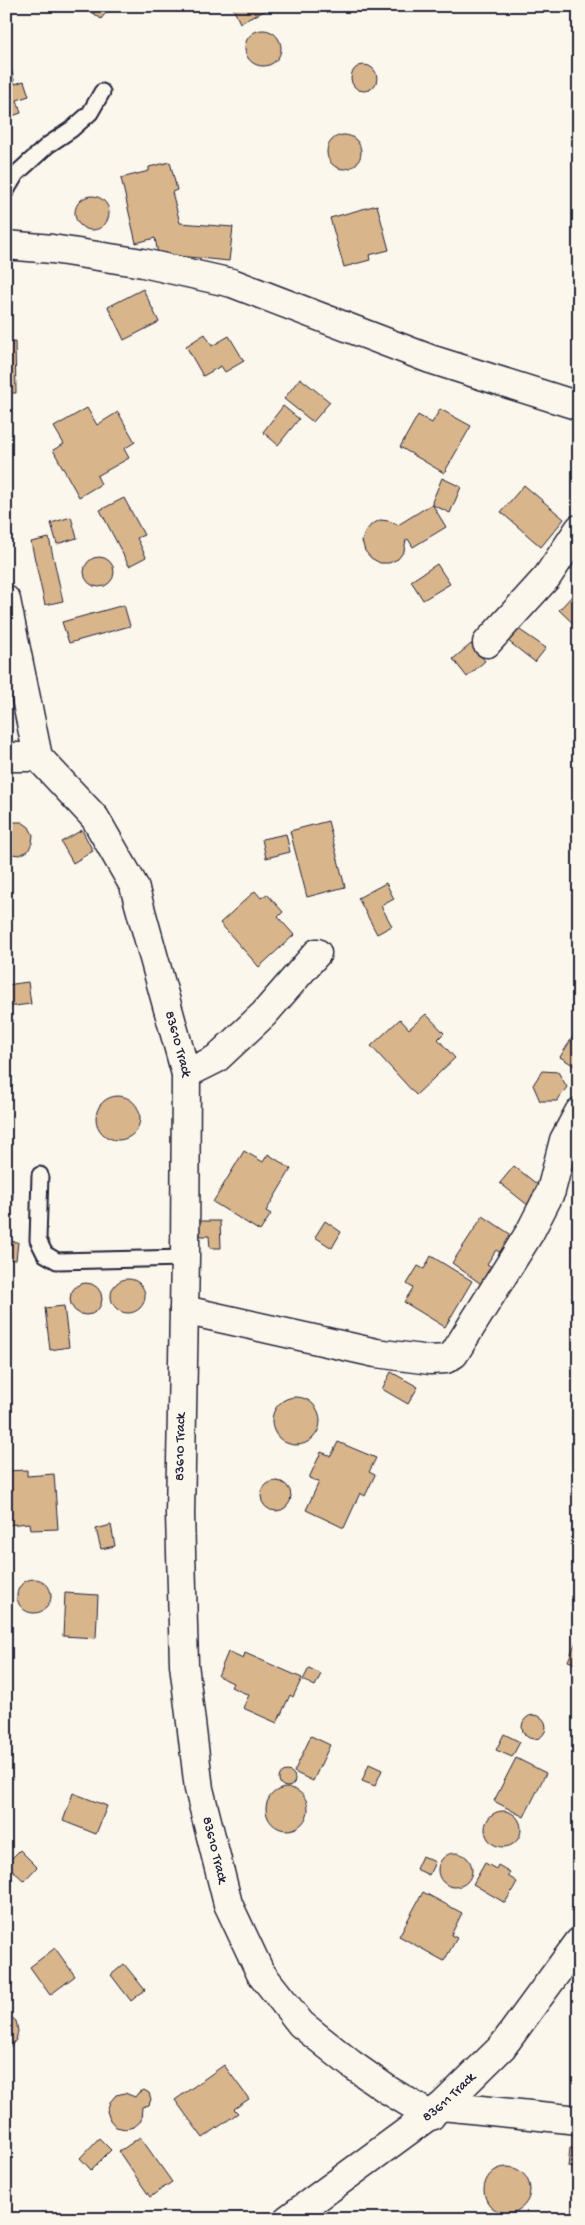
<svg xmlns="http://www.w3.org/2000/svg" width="585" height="2225" font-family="'Gochi Hand',sans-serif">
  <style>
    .building { fill: #d9b58b; stroke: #22223b }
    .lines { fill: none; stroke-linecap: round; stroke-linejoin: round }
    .service-casing { stroke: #22223b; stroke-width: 19 }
    .minor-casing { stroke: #22223b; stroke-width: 31 }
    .service { stroke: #fbf7ec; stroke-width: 15 }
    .minor { stroke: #fbf7ec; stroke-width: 28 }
    .labels { text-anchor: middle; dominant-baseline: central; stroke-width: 4; stroke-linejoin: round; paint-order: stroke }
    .street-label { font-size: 14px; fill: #22223b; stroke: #fbf7ec }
  </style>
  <rect width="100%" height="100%" fill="#fbf7ec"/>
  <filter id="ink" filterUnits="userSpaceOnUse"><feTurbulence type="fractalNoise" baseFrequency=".02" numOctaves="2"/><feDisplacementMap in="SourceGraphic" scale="10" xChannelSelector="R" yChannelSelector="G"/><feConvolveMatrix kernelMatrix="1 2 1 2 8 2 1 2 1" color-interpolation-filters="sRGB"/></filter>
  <g filter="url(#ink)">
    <path class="building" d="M 84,6 L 111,6 L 101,19 Z
      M 232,6 L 275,6 L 240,23 Z
      M245 48a18 18 0 1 1 36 0a18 18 0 1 1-36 0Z
      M 6,64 L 10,65 L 15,84 L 24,81 L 29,96 L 17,100 L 21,113 L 6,118 Z
      M351 78a13 13 0 1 1 26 0a13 13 0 1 1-26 0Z
      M327 152a17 17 0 1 1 34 0a17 17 0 1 1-34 0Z
      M 170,162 L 177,190 L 172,192 L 180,223 L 233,227 L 229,261 L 158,254 L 155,238 L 136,243 L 121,178 L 149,171 L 149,167 Z
      M75 213a17 17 0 1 1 34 0a17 17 0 1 1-34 0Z
      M 377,205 L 389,250 L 369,255 L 370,260 L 344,267 L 330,218 Z
      M 143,289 L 159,322 L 124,340 L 108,307 Z
      M 205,334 L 212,346 L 229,336 L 244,361 L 225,372 L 221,366 L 203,376 L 186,346 Z
      M 15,342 L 16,393 L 6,393 L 6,343 Z
      M 300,378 L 330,402 L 313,422 L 284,399 Z
      M 283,406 L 299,419 L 278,445 L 263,432 Z
      M 87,408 L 97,425 L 118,412 L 135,442 L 124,449 L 129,458 L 97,476 L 101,484 L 79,497 L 53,450 L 64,444 L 54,427 Z
      M 440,409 L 471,426 L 444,473 L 400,447 L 418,415 L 432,423 Z
      M 442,478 L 461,487 L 450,513 L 433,505 L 432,502 Z
      M 524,485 L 564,519 L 541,547 L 501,512 Z
      M 124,498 L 144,535 L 137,538 L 146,557 L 129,566 L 100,510 Z
      M 432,504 L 446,527 L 413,547 L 408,539 L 406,540 L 404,551 L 398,559 L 389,563 L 380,563 L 371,558 L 365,551 L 362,541 L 365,532 L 371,525 L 380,520 L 389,521 L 398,525 Z
      M 71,517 L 77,538 L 57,544 L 51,523 Z
      M 49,538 L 63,601 L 45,605 L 31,542 Z
      M84 572a15 15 0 1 1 30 0a15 15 0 1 1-30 0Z
      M 437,564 L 450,584 L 423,600 L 411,581 Z
      M 573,595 L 579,601 L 579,629 L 559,610 Z
      M 124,605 L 130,626 L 69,643 L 62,622 Z
      M 517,628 L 546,648 L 535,662 L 508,641 Z
      M 471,644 L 485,661 L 467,677 L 453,659 Z
      M 328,821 L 345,887 L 307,897 L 290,831 Z
      M 13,822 L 22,822 L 29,827 L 33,835 L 32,843 L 28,851 L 20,855 L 11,854 L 6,851 L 6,826 Z
      M 82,830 L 93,851 L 73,863 L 61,842 Z
      M 286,834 L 290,852 L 266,858 L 262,839 Z
      M 386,883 L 394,899 L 381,906 L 392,926 L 377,934 L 358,898 Z
      M 255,891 L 261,898 L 267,894 L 283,912 L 278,917 L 294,935 L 259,967 L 220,923 Z
      M 28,982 L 31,1004 L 6,1007 L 6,985 Z
      M 426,1014 L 444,1033 L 438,1039 L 455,1058 L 416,1095 L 371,1046 L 400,1019 L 409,1029 Z
      M 579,1027 L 579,1068 L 578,1068 L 560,1057 Z
      M 6,1071 L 11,1071 L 12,1086 L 6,1086 Z
      M 542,1071 L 558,1072 L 567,1087 L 557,1101 L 540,1101 L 533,1085 Z
      M96 1118a22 22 0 1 1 44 0a22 22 0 1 1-44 0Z
      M 244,1151 L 263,1162 L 268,1154 L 291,1169 L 266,1211 L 271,1214 L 260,1231 L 213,1202 Z
      M 514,1166 L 543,1189 L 529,1206 L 500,1183 Z
      M 6,1193 L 13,1193 L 12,1214 L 7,1214 L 6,1227 Z
      M 483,1216 L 516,1238 L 504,1255 L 496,1250 L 487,1264 L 495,1269 L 484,1286 L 452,1263 Z
      M 199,1221 L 220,1221 L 221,1248 L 210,1248 L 209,1236 L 200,1236 Z
      M 325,1221 L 341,1232 L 332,1248 L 315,1237 Z
      M 6,1241 L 18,1242 L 16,1260 L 6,1259 Z
      M 431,1256 L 472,1281 L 445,1327 L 404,1302 L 413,1288 L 407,1284 L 418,1266 L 424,1269 Z
      M111 1296a17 17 0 1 1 34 0a17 17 0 1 1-34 0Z
      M70 1299a16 16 0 1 1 32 0a16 16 0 1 1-32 0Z
      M 64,1306 L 69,1347 L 50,1350 L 45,1308 Z
      M 391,1372 L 418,1387 L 408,1404 L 382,1389 Z
      M272 1421a24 24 0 1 1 48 0a24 24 0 1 1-48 0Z
      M 338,1442 L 376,1458 L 369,1472 L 375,1475 L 365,1496 L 360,1493 L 344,1528 L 306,1510 L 319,1482 L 309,1478 L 321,1452 L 331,1456 Z
      M 27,1470 L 27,1476 L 54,1474 L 58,1529 L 31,1530 L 30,1523 L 6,1525 L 6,1471 Z
      M261 1496a15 15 0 1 1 30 0a15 15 0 1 1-30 0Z
      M 111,1525 L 115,1546 L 101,1549 L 96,1529 Z
      M17 1596a17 17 0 1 1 34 0a17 17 0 1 1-34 0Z
      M 65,1593 L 98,1595 L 96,1638 L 63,1636 Z
      M 579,1634 L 579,1665 L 568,1661 Z
      M 228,1652 L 243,1659 L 245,1653 L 302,1678 L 293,1697 L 290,1695 L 277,1723 L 243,1708 L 249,1695 L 231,1687 L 233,1683 L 218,1676 Z
      M 309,1668 L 321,1674 L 315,1686 L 303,1680 Z
      M522 1727a12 12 0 1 1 24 0a12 12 0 1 1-24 0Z
      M 504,1734 L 520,1742 L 512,1757 L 496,1750 Z
      M 311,1736 L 330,1745 L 313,1781 L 294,1772 Z
      M 516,1758 L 546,1773 L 524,1817 L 494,1801 Z
      M 369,1764 L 382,1770 L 375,1786 L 362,1781 Z
      M279 1779a8 8 0 1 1 16 0a8 8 0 1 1-16 0Z
      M266 1809a21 21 0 1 1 42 0a21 21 0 1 1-42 0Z
      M 73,1793 L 107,1806 L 96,1834 L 63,1821 Z
      M485 1829a18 18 0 1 1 36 0a18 18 0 1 1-36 0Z
      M 20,1850 L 37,1867 L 24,1881 L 6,1864 Z
      M438 1870a17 17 0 1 1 34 0a17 17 0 1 1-34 0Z
      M 422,1856 L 435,1862 L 429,1875 L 416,1869 Z
      M 485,1863 L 496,1869 L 498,1865 L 510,1872 L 508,1876 L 517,1882 L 505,1903 L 473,1884 Z
      M 423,1892 L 462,1913 L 451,1935 L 457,1938 L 444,1961 L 399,1936 Z
      M 55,1948 L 75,1976 L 50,1995 L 30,1967 Z
      M 124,1964 L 145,1990 L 131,2001 L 111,1975 Z
      M 6,2013 L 16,2021 L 18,2031 L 16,2040 L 6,2051 Z
      M 224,2065 L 249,2099 L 234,2109 L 238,2113 L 203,2138 L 175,2100 Z
      M 144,2090 L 149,2093 L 151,2099 L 149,2105 L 142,2107 L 141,2121 L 134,2127 L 125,2129 L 116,2127 L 110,2120 L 107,2111 L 110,2102 L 116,2095 L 125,2093 L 135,2097 L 138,2093 Z
      M 140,2137 L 172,2182 L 150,2197 L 119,2152 Z
      M 99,2138 L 111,2150 L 91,2170 L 80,2158 Z
      M 570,2148 L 579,2149 L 579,2169 L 568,2167 Z
      M484 2190a23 23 0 1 1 46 0a23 23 0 1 1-46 0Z"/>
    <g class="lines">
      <defs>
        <path id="service" d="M 6,191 L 16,174 L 48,145 L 72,129 L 90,113 L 102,92
          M 40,1175 L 38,1240 L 45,1254 L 57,1261 L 185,1258"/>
        <g id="minor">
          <path d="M 6,245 L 52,249 L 143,263 L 232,283 L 430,359 L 579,406"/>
          <path d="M 6,600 L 38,757"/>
          <path d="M 487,643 L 547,577 L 579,529"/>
          <path id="s1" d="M 6,757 L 38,757 L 95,818 L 134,886 L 186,1074 L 185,1258 L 180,1514 L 184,1664 L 199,1789 L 228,1904 L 260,1972 L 301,2024 L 351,2064 L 388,2090 L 431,2116"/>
          <path d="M 186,1074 L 216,1059 L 264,1014 L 317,953"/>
          <path d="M 184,1310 L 376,1353 L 430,1360 L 446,1359 L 454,1354 L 530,1232 L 551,1191 L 564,1140 L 579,1112"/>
          <path d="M 442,2106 L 579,2120"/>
          <path id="s2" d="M 288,2219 L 442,2106 L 502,2047 L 579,1942"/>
        </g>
      </defs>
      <use href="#service" class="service-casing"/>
      <use href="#minor" class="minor-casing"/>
      <use href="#service" class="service"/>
      <use href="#minor" class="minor"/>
    </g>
  </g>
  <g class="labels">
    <g class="street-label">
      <text stroke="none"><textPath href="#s1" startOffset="358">83610 Track</textPath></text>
      <text transform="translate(181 1447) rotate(-89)">83610 Track</text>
      <text stroke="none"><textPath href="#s1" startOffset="1168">83610 Track</textPath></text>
      <text stroke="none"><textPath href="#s2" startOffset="202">83611 Track</textPath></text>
    </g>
  </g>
  <rect width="585" height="2225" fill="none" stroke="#fbf7ec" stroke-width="25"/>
  <rect x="12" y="12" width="560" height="2200" fill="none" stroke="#22223b" stroke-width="2" filter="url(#ink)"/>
</svg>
